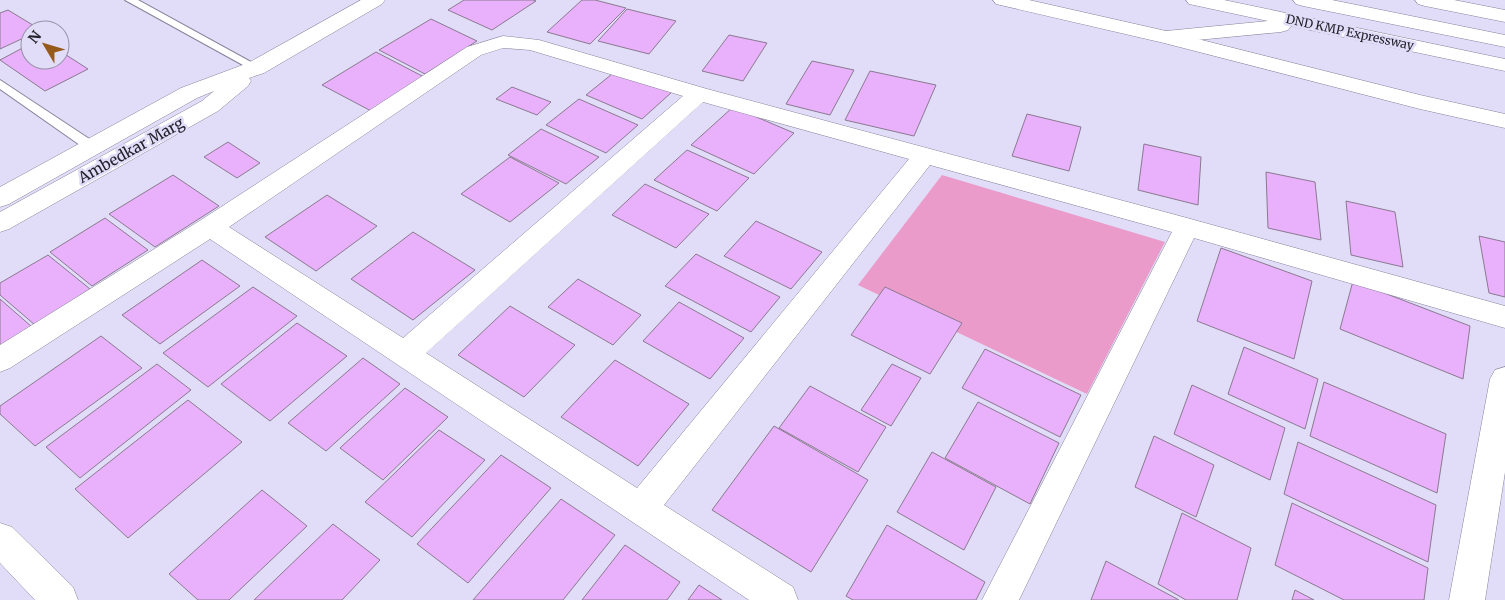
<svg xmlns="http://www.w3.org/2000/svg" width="1505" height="600" font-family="Merriweather,serif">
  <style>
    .green { fill: #eb9bca }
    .building { fill: #e9b0fb; stroke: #8a7a8f }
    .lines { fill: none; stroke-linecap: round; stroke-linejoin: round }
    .service-casing { stroke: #86839b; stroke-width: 2 }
    .minor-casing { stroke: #86839b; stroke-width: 1 }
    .tertiary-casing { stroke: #86839b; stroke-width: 1 }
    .trunk-casing { stroke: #86839b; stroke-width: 1 }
    .service { fill: #fff; fill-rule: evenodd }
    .minor { fill: #fff; fill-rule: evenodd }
    .tertiary { fill: #fff; fill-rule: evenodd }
    .trunk { fill: #fff; fill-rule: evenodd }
    .labels { text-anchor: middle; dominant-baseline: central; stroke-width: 5; stroke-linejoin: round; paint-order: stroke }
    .far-street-label { font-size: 12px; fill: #22212a; stroke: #e1ddf8 }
    .street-label { font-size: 15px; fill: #22212a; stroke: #e1ddf8 }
  </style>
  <rect width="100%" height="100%" fill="#e1ddf8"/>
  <path class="green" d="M 942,175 L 1165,242 L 1087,394 L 858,285 Z"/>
  <path class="building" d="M 464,0 L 533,0 L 536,1 L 492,30 L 448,10 Z
    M 582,0 L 595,0 L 626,8 L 590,44 L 547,32 Z
    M 627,9 L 676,21 L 649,54 L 598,41 Z
    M 8,10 L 41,30 L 30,30 L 30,35 L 0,49 L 0,13 Z
    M 431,19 L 477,41 L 425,74 L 379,50 Z
    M 729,35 L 767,43 L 743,81 L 702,71 Z
    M 30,44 L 30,60 L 60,60 L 60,51 L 88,69 L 45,91 L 0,60 Z
    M 376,52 L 426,78 L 373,112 L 322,85 Z
    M 812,61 L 854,70 L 830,115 L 786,104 Z
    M 617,70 L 672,92 L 642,119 L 586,95 Z
    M 870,71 L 936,85 L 914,136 L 845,120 Z
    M 512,87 L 551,102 L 537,115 L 496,99 Z
    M 579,99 L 638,125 L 606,153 L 546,125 Z
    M 733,107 L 794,133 L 754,174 L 691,145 Z
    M 1027,114 L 1081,127 L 1069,171 L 1012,156 Z
    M 541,129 L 599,157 L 566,184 L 508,155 Z
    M 228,142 L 260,163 L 237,178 L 204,157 Z
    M 1144,144 L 1201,157 L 1198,205 L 1138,190 Z
    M 687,150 L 749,178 L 717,211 L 654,180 Z
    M 510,157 L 559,183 L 510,222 L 461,194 Z
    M 1266,172 L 1315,182 L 1321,240 L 1268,228 Z
    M 173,175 L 219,206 L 155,247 L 109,214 Z
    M 645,184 L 709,214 L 676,248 L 612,215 Z
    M 327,195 L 377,226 L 316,271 L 265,237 Z
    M 1346,201 L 1395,212 L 1403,267 L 1351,255 Z
    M 105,218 L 148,250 L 92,286 L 50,252 Z
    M 756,221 L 822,252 L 791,289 L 724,256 Z
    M 413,232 L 475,270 L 413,320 L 351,279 Z
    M 1479,236 L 1505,242 L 1505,297 L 1489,293 Z
    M 1221,248 L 1312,281 L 1294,359 L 1197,321 Z
    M 696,254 L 780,297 L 751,332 L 665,286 Z
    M 48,255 L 90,289 L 35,325 L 0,295 L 0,283 Z
    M 202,260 L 240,286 L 160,344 L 122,315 Z
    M 578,279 L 641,315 L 613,345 L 548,307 Z
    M 1353,281 L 1470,326 L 1463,379 L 1340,329 Z
    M 253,287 L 297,316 L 208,387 L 163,353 Z
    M 885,287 L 962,323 L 930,374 L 851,335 Z
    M 0,299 L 32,327 L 0,348 Z
    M 679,302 L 744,338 L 710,379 L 643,341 Z
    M 510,306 L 575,345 L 524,397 L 458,355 Z
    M 297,323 L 347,356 L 270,421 L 221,384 Z
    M 101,336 L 142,368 L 35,446 L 0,414 L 0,406 Z
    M 1244,347 L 1318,379 L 1305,429 L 1228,394 Z
    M 985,349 L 1081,395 L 1060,437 L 962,388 Z
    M 363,358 L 400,384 L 326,451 L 288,423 Z
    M 615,360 L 689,404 L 638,466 L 561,417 Z
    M 157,364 L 191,390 L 80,478 L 46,447 Z
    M 892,364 L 921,378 L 891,426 L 861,410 Z
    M 1324,382 L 1446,434 L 1437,493 L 1310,436 Z
    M 1192,385 L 1285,428 L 1270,480 L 1174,434 Z
    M 810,386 L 886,427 L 858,472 L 779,428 Z
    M 405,388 L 448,417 L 383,480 L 340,448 Z
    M 188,400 L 242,442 L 128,538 L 75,489 Z
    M 978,402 L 1059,443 L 1030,504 L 945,458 Z
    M 774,426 L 868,480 L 811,572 L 712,510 Z
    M 439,430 L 485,460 L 412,537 L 365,502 Z
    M 1154,436 L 1214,465 L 1196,517 L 1135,487 Z
    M 1298,442 L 1436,505 L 1428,562 L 1284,494 Z
    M 932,452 L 996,487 L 964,550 L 897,512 Z
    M 501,455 L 551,488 L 468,583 L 417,544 Z
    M 262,490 L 307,526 L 229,600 L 198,600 L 169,574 Z
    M 561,499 L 615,535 L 563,600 L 473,600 Z
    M 1292,503 L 1428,568 L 1424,600 L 1344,600 L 1275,565 Z
    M 1182,513 L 1251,548 L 1237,600 L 1186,600 L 1158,584 Z
    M 333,524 L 380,560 L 342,600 L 254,600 Z
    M 887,525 L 985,582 L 976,600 L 853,600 L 846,596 Z
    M 625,545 L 680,582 L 667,600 L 582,600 Z
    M 1106,561 L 1179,600 L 1091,600 Z
    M 699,585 L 722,600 L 688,600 Z
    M 1295,590 L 1314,600 L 1292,600 Z"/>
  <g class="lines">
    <defs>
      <path id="service" d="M 125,0 L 138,0 L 262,68 L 260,70 L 252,70 Z
        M 0,80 L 97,144 L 98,147 L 97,150 L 87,150 L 0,89 Z"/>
      <path id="minor" d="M 503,36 L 539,40 L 707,89 L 1187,218 L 1505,306 L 1505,328 L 1194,238 L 1019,600 L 982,600 L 1172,232 L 930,165 L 664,505 L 793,587 L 798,600 L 749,600 L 210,239 L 10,368 L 0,372 L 0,345 L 201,220 L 467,47 ZM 503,48 L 530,50 L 683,96 L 403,338 L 229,227 L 481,55 ZM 703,102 L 909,159 L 637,488 L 426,353 Z
        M 1505,367 L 1505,472 L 1485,600 L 1449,600 L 1490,379 L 1495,370 Z
        M 0,523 L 12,527 L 73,587 L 78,600 L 35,600 L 0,563 Z"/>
      <path id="tertiary" d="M 361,0 L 385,0 L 382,4 L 264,73 L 249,78 L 251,81 L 248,86 L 218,111 L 9,229 L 0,232 L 0,212 L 202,101 L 214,91 L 197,98 L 9,204 L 0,207 L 0,187 L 181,88 L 248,63 Z
        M 993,0 L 1029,0 L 1166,31 L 1420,95 L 1505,114 L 1505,128 L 1420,109 L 1164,43 L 996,4 Z
        M 1415,0 L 1454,0 L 1505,10 L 1505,22 L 1425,6 L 1418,4 Z"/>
      <path id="trunk" d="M 1186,0 L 1224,0 L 1505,59 L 1505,71 L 1291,26 L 1288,30 L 1281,32 L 1166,43 L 1159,41 L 1156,37 L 1159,33 L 1166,31 L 1268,21 L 1189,4 Z
        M 1293,0 L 1332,0 L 1505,35 L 1505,47 L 1303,6 L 1296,4 Z"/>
    </defs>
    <use href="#service" class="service-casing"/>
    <use href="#minor" class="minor-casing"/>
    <use href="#tertiary" class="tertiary-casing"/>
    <use href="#trunk" class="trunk-casing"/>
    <use href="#service" class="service"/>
    <use href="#minor" class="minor"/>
    <use href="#tertiary" class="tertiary"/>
    <use href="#trunk" class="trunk"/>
  </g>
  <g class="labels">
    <g class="far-street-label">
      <text transform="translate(1350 32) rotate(12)">DND KMP Expressway</text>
    </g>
    <g class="street-label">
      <text transform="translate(131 150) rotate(-29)">Ambedkar Marg</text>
    </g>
  </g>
  <g transform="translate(45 45) rotate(308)"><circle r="24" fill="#e1ddf8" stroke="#9592a6"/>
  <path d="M0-4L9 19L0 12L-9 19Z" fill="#965a1b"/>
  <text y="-8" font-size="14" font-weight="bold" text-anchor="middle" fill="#22212a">N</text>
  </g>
</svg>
